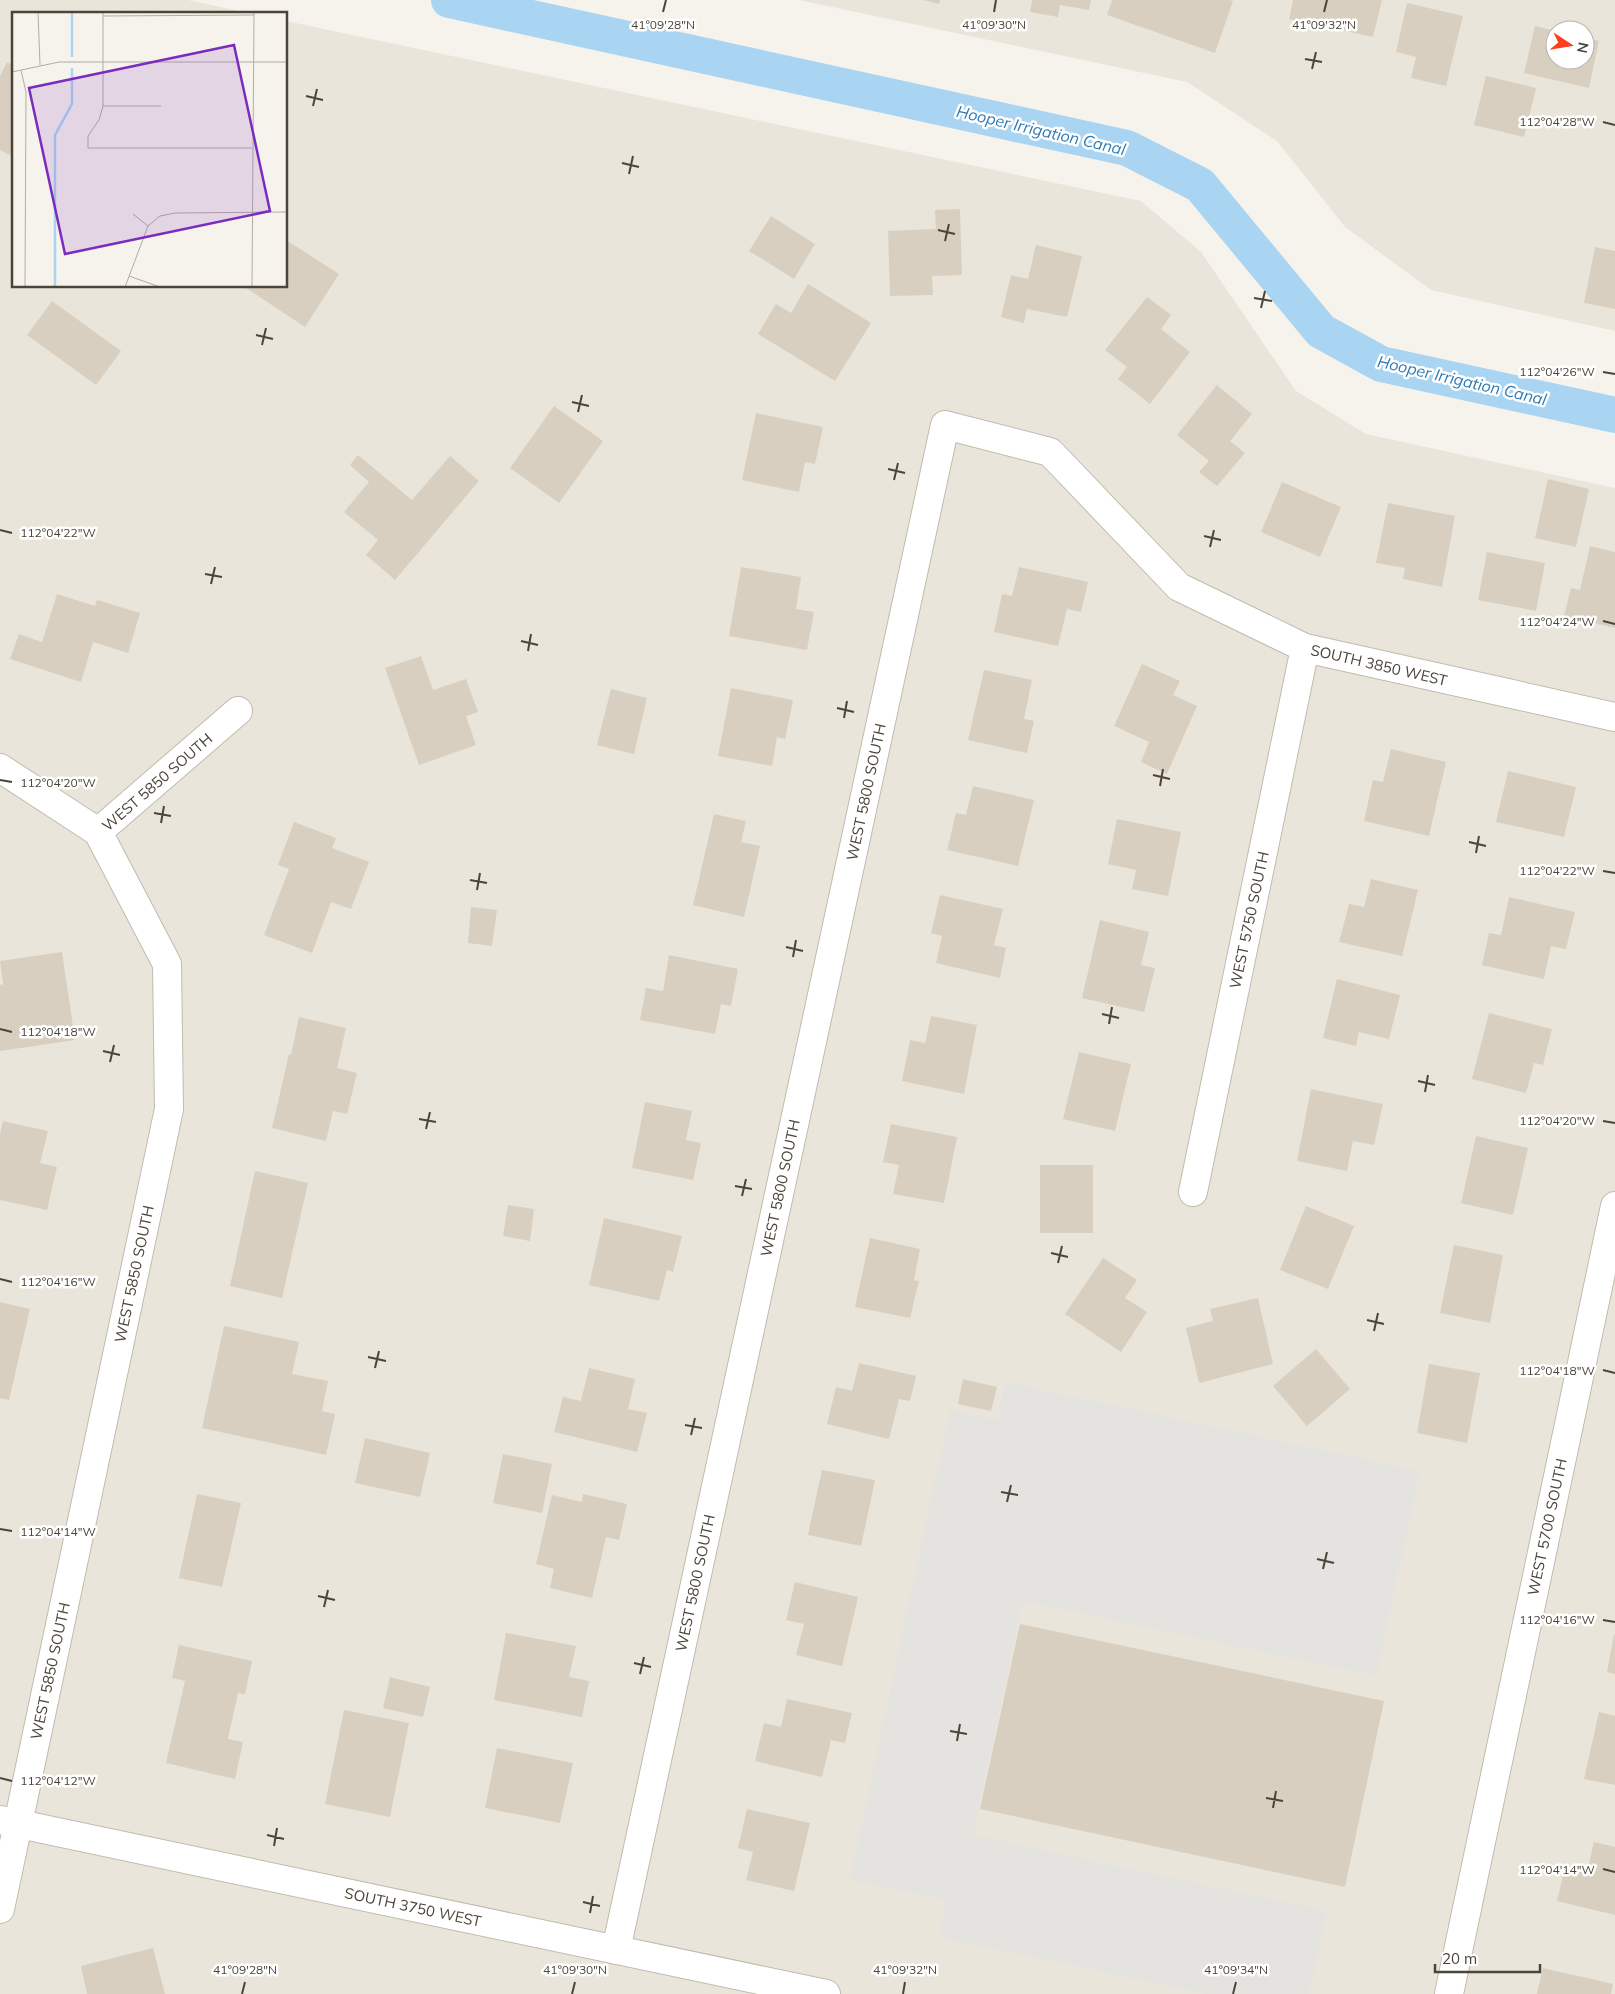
<svg xmlns="http://www.w3.org/2000/svg" width="1615" height="1994" font-family="Mulish,sans-serif">
  <style>
    .residential { fill: #eae5da; fill-rule: evenodd }
    .parking { fill: #e5e3e0 }
    .lines { fill: none; stroke-linecap: round; stroke-linejoin: round }
    .canal { stroke: #a9d4f2; stroke-width: 36 }
    .building { fill: #d8cfc1 }
    .minor-casing { stroke: #c2bbae; stroke-width: 30 }
    .minor { stroke: #fff; stroke-width: 28 }
    .ticks { fill: none; stroke: #4b4439; stroke-width: 2 }
    .labels { text-anchor: middle; dominant-baseline: central; stroke-width: 5; stroke-linejoin: round; paint-order: stroke }
    .street-label { font-size: 15px; fill: #4b4439; stroke: #fff }
    .water-label { font-size: 16px; font-style: italic; fill: #2e7ab2; stroke: #fff }
    .inset-river { fill: none; stroke: #a9d4f2; stroke-width: 2.5 }
    .inset-road { fill: none; stroke: #b2ada4; stroke-width: 1 }
    .view { fill: #7b2cbf; fill-opacity: 0.15; stroke: #7b2cbf; stroke-width: 2.5 }
    .inset-edge { fill: none; stroke: #4b4439; stroke-width: 2.5 }
    .ticks-label { font-size: 12px; text-anchor: middle; fill: #4b4439; stroke: #fff; stroke-width: 5; stroke-linejoin: round; paint-order: stroke }
  </style>
  <rect width="100%" height="100%" fill="#f6f3ec"/>
  <path class="residential" d="M 0,0 L 188,0 L 253,14 L 14,14 L 14,286 L 286,286 L 286,21 L 1141,201 L 1201,252 L 1296,391 L 1366,434 L 1615,488 L 1615,1994 L 0,1994 Z
    M 799,0 L 1615,0 L 1615,331 L 1431,290 L 1345,227 L 1277,141 L 1187,82 ZM 1555,30 L 1585,30 L 1585,60 L 1555,60 Z"/>
  <path class="parking" d="M 1005,1382 L 1420,1471 L 1376,1676 L 1023,1601 L 973,1835 L 1327,1911 L 1309,1994 L 1205,1994 L 939,1937 L 946,1900 L 850,1880 L 950,1410 L 997,1420 Z"/>
  <g class="lines">
    <path class="canal" d="M 449,0 L 1127,148 L 1200,185 L 1321,331 L 1381,364 L 1615,415"/>
  </g>
  <path class="building" d="M 923,0 L 940,0 L 939,4 Z
    M 1032,0 L 1091,0 L 1089,10 L 1060,5 L 1058,17 L 1030,12 Z
    M 1112,0 L 1229,0 L 1233,1 L 1215,53 L 1107,15 Z
    M 1293,0 L 1382,0 L 1373,37 L 1289,19 Z
    M 1407,3 L 1463,16 L 1446,86 L 1411,78 L 1416,57 L 1396,52 Z
    M 1535,26 L 1555,31 L 1555,60 L 1585,60 L 1585,37 L 1599,41 L 1589,88 L 1524,73 Z
    M 7,62 L 14,66 L 14,157 L 0,150 L 0,76 Z
    M 1486,76 L 1536,88 L 1524,137 L 1474,125 Z
    M 960,209 L 962,275 L 932,276 L 933,295 L 890,296 L 888,231 L 936,229 L 935,210 Z
    M 771,216 L 815,244 L 794,279 L 749,251 Z
    M 286,240 L 339,274 L 305,327 L 243,286 L 286,286 Z
    M 1036,245 L 1082,256 L 1067,317 L 1027,309 L 1024,323 L 1001,317 L 1011,275 L 1028,279 Z
    M 1595,247 L 1615,251 L 1615,309 L 1584,303 Z
    M 808,284 L 871,323 L 835,381 L 758,334 L 776,304 L 791,313 Z
    M 1147,297 L 1171,315 L 1161,329 L 1190,352 L 1150,404 L 1118,379 L 1127,367 L 1105,350 Z
    M 52,301 L 121,351 L 96,385 L 27,335 Z
    M 1217,385 L 1252,414 L 1230,441 L 1245,453 L 1217,486 L 1199,472 L 1209,461 L 1177,435 Z
    M 554,406 L 603,441 L 559,503 L 510,468 Z
    M 756,413 L 823,427 L 815,464 L 805,462 L 799,492 L 742,480 Z
    M 358,455 L 412,500 L 450,456 L 479,481 L 395,580 L 366,555 L 378,540 L 344,512 L 369,482 L 350,465 Z
    M 1548,479 L 1589,489 L 1576,547 L 1535,538 Z
    M 1282,482 L 1341,507 L 1320,557 L 1261,532 Z
    M 1388,503 L 1455,516 L 1442,587 L 1403,579 L 1405,568 L 1376,563 Z
    M 1590,546 L 1615,552 L 1615,628 L 1564,616 L 1571,588 L 1580,590 Z
    M 1487,552 L 1545,563 L 1536,611 L 1478,600 Z
    M 741,567 L 801,577 L 796,609 L 814,612 L 807,650 L 729,636 Z
    M 1019,567 L 1088,582 L 1081,612 L 1067,609 L 1058,646 L 994,632 L 1002,594 L 1012,596 Z
    M 57,594 L 95,606 L 97,600 L 140,613 L 128,653 L 93,642 L 81,682 L 10,659 L 19,634 L 42,642 Z
    M 421,656 L 433,690 L 466,679 L 478,712 L 466,716 L 476,745 L 419,765 L 385,668 Z
    M 1142,664 L 1180,681 L 1173,695 L 1197,706 L 1167,774 L 1141,762 L 1149,742 L 1114,726 Z
    M 984,670 L 1032,680 L 1024,719 L 1034,721 L 1027,753 L 968,740 Z
    M 731,688 L 793,700 L 785,739 L 777,737 L 772,766 L 718,756 Z
    M 611,689 L 647,698 L 634,754 L 597,745 Z
    M 1391,749 L 1446,762 L 1429,836 L 1364,821 L 1373,780 L 1383,782 Z
    M 1508,771 L 1576,787 L 1564,837 L 1496,822 Z
    M 973,786 L 1034,800 L 1018,866 L 947,850 L 956,813 L 966,815 Z
    M 714,814 L 746,821 L 741,842 L 760,846 L 744,917 L 693,905 Z
    M 1117,819 L 1181,832 L 1168,896 L 1132,889 L 1136,870 L 1108,864 Z
    M 294,822 L 336,838 L 332,848 L 369,862 L 351,909 L 331,902 L 312,953 L 264,935 L 289,869 L 278,865 Z
    M 1371,879 L 1418,890 L 1402,956 L 1339,942 L 1349,904 L 1364,907 Z
    M 940,895 L 1003,909 L 994,945 L 1006,948 L 1000,978 L 936,963 L 942,936 L 931,933 Z
    M 1509,897 L 1575,912 L 1566,949 L 1551,946 L 1544,979 L 1482,965 L 1489,933 L 1501,935 Z
    M 471,907 L 497,910 L 492,946 L 468,943 Z
    M 1100,920 L 1149,932 L 1141,965 L 1155,968 L 1144,1012 L 1082,998 Z
    M 62,952 L 75,1040 L 0,1051 L 0,985 L 3,984 L 0,961 Z
    M 669,955 L 738,969 L 731,1006 L 721,1004 L 715,1034 L 640,1020 L 646,988 L 663,991 Z
    M 1337,979 L 1400,995 L 1389,1039 L 1359,1032 L 1356,1046 L 1323,1038 Z
    M 1489,1013 L 1552,1029 L 1543,1065 L 1534,1063 L 1526,1093 L 1472,1079 Z
    M 931,1016 L 977,1025 L 964,1094 L 902,1081 L 910,1040 L 925,1043 Z
    M 299,1017 L 346,1028 L 337,1068 L 357,1073 L 347,1114 L 333,1111 L 326,1141 L 272,1128 L 289,1054 L 291,1055 Z
    M 1079,1052 L 1131,1064 L 1115,1131 L 1063,1119 Z
    M 1311,1089 L 1383,1104 L 1374,1145 L 1353,1141 L 1347,1171 L 1297,1161 Z
    M 645,1102 L 692,1111 L 686,1140 L 701,1143 L 693,1180 L 632,1168 Z
    M 3,1121 L 48,1131 L 40,1163 L 57,1167 L 47,1210 L 0,1200 L 0,1134 Z
    M 891,1124 L 957,1137 L 944,1203 L 893,1194 L 899,1165 L 883,1162 Z
    M 1476,1136 L 1528,1148 L 1513,1215 L 1461,1203 Z
    M 1040,1165 L 1093,1165 L 1093,1233 L 1040,1233 Z
    M 255,1171 L 308,1183 L 282,1298 L 230,1286 Z
    M 508,1205 L 534,1209 L 530,1241 L 503,1236 Z
    M 1306,1206 L 1354,1226 L 1328,1289 L 1280,1270 Z
    M 604,1218 L 682,1236 L 673,1272 L 667,1270 L 659,1301 L 589,1285 Z
    M 870,1238 L 920,1249 L 914,1280 L 919,1281 L 910,1318 L 855,1307 Z
    M 1454,1245 L 1503,1255 L 1490,1323 L 1440,1313 Z
    M 1103,1258 L 1137,1280 L 1125,1298 L 1147,1312 L 1121,1352 L 1065,1314 Z
    M 1258,1298 L 1273,1364 L 1199,1383 L 1186,1328 L 1213,1321 L 1210,1309 Z
    M 0,1302 L 30,1309 L 9,1400 L 0,1398 Z
    M 224,1326 L 299,1342 L 292,1374 L 328,1381 L 322,1411 L 335,1414 L 326,1455 L 202,1428 Z
    M 1316,1349 L 1350,1389 L 1307,1426 L 1273,1386 Z
    M 859,1363 L 916,1376 L 910,1401 L 899,1399 L 889,1439 L 827,1424 L 836,1387 L 852,1391 Z
    M 1429,1364 L 1480,1373 L 1467,1443 L 1417,1433 Z
    M 589,1368 L 635,1379 L 628,1409 L 647,1413 L 637,1452 L 554,1432 L 563,1397 L 581,1401 Z
    M 963,1379 L 997,1387 L 991,1411 L 958,1404 Z
    M 365,1438 L 430,1453 L 420,1497 L 355,1483 Z
    M 503,1454 L 552,1464 L 542,1513 L 493,1503 Z
    M 822,1470 L 875,1480 L 861,1546 L 808,1535 Z
    M 197,1494 L 241,1503 L 222,1587 L 179,1578 Z
    M 583,1494 L 627,1504 L 619,1540 L 606,1537 L 592,1598 L 550,1588 L 554,1569 L 536,1564 L 552,1495 L 582,1502 Z
    M 795,1582 L 858,1597 L 842,1666 L 796,1655 L 804,1624 L 786,1620 Z
    M 1020,1624 L 1384,1701 L 1345,1887 L 980,1809 Z
    M 506,1633 L 576,1646 L 569,1677 L 589,1681 L 582,1717 L 494,1700 Z
    M 1614,1635 L 1615,1635 L 1615,1674 L 1607,1672 Z
    M 179,1645 L 252,1661 L 245,1694 L 238,1693 L 228,1739 L 243,1742 L 235,1779 L 166,1763 L 185,1681 L 172,1678 Z
    M 390,1677 L 430,1687 L 423,1717 L 383,1708 Z
    M 787,1699 L 852,1713 L 845,1743 L 831,1740 L 822,1777 L 755,1761 L 764,1723 L 781,1727 Z
    M 344,1710 L 409,1723 L 390,1817 L 325,1804 Z
    M 1599,1712 L 1615,1716 L 1615,1785 L 1584,1779 Z
    M 497,1748 L 573,1763 L 560,1823 L 485,1808 Z
    M 747,1809 L 810,1823 L 794,1891 L 746,1880 L 753,1852 L 738,1848 Z
    M 1594,1842 L 1615,1847 L 1615,1915 L 1557,1901 L 1565,1867 L 1587,1872 Z
    M 153,1948 L 165,1994 L 87,1994 L 81,1966 Z
    M 1543,1968 L 1613,1984 L 1611,1994 L 1537,1994 Z"/>
  <g class="lines">
    <defs>
      <path id="minor" d="M 0,768 L 98,832
        M 1193,1192 L 1305,648
        M 0,1820 L 826,1994
        M 0,1909 L 169,1109 L 167,964 L 98,832 L 238,711
        M 616,1950 L 945,425 L 1050,452 L 1179,587 L 1305,648 L 1615,717
        M 1449,1994 L 1615,1206"/>
    </defs>
    <use href="#minor" class="minor-casing"/>
    <use href="#minor" class="minor"/>
  </g>
  <path class="ticks" d="M 663,12 L 666,0M 994,12 L 996,0M 1324,12 L 1327,0M 1305,59 L 1322,62M 1312,69 L 1316,52M 306,96 L 323,100M 313,106 L 317,89M 1603,122 L 1615,125M 622,163 L 639,167M 629,174 L 633,156M 938,230 L 955,234M 945,241 L 949,224M 1254,298 L 1272,301M 1261,308 L 1265,291M 256,335 L 273,339M 262,345 L 266,328M 1603,372 L 1615,374M 572,402 L 589,406M 578,412 L 582,395M 888,469 L 905,473M 894,480 L 898,463M 0,530 L 12,533M 1204,536 L 1221,540M 1210,547 L 1214,530M 205,574 L 222,577M 211,584 L 215,567M 1603,621 L 1615,624M 521,641 L 538,645M 528,651 L 531,634M 837,708 L 854,712M 844,718 L 847,701M 1153,775 L 1170,779M 0,780 L 12,782M 1160,786 L 1163,769M 154,813 L 171,816M 161,823 L 164,806M 1469,842 L 1486,846M 1476,853 L 1479,836M 1603,871 L 1615,873M 470,880 L 487,883M 477,890 L 480,873M 786,947 L 803,951M 793,957 L 796,940M 1102,1014 L 1119,1018M 1109,1024 L 1112,1007M 0,1029 L 12,1032M 103,1051 L 120,1055M 110,1062 L 114,1045M 1418,1081 L 1435,1085M 1425,1092 L 1428,1075M 419,1119 L 436,1122M 1603,1121 L 1615,1123M 426,1129 L 430,1112M 735,1186 L 752,1189M 742,1196 L 746,1179M 1051,1253 L 1068,1257M 1058,1263 L 1062,1246M 0,1279 L 12,1282M 1367,1320 L 1384,1324M 1374,1331 L 1378,1313M 368,1357 L 386,1361M 375,1368 L 379,1351M 1603,1370 L 1615,1373M 685,1425 L 702,1428M 691,1435 L 695,1418M 1001,1492 L 1018,1495M 1007,1502 L 1011,1485M 0,1529 L 12,1531M 1317,1559 L 1334,1563M 1323,1569 L 1327,1552M 318,1596 L 335,1600M 324,1607 L 328,1590M 1603,1620 L 1615,1622M 634,1663 L 651,1667M 640,1674 L 644,1657M 950,1731 L 967,1734M 957,1741 L 960,1724M 0,1778 L 12,1781M 1266,1798 L 1283,1801M 1273,1808 L 1276,1791M 267,1835 L 284,1839M 274,1846 L 277,1828M 1603,1869 L 1615,1872M 583,1902 L 600,1906M 590,1913 L 593,1896M 242,1994 L 245,1982M 572,1994 L 575,1982M 903,1994 L 905,1982M 1233,1994 L 1236,1982"/>
  <g class="labels">
    <g class="street-label">
      <text transform="translate(1379 665) rotate(13)">SOUTH 3850 WEST</text>
      <text transform="translate(157 782) rotate(-41)">WEST 5850 SOUTH</text>
      <text transform="translate(866 792) rotate(-78)">WEST 5800 SOUTH</text>
      <text transform="translate(1249 920) rotate(-78)">WEST 5750 SOUTH</text>
      <text transform="translate(780 1188) rotate(-78)">WEST 5800 SOUTH</text>
      <text transform="translate(134 1274) rotate(-78)">WEST 5850 SOUTH</text>
      <text transform="translate(1547 1527) rotate(-78)">WEST 5700 SOUTH</text>
      <text transform="translate(695 1583) rotate(-78)">WEST 5800 SOUTH</text>
      <text transform="translate(50 1671) rotate(-78)">WEST 5850 SOUTH</text>
      <text transform="translate(413 1907) rotate(12)">SOUTH 3750 WEST</text>
    </g>
    <g class="water-label">
      <text transform="translate(1041 130) rotate(13)">Hooper Irrigation Canal</text>
      <text transform="translate(1462 380) rotate(13)">Hooper Irrigation Canal</text>
    </g>
  </g>
  <g transform="translate(12 12)">
    <rect width="275" height="275" fill="#f6f3ec"/>
    <path class="inset-river" d="M 60,0 L 60,45M 43,275 L 43,123 L 60,92 L 60,56"/>
    <path class="inset-road" d="M 26,0 L 28,53M 91,0 L 91,94 L 87,108 L 76,124 L 76,136 L 240,136M 91,4 L 242,3M 9,58 L 14,80 L 13,275M 0,60 L 47,50 L 275,50M 91,94 L 149,94M 121,202 L 136,214 L 148,204 L 163,201 L 275,200M 117,264 L 148,275M 113,275 L 136,214M 240,275 L 242,0"/>
    <path class="view" d="M 222,33 L 258,199 L 53,242 L 17,76 Z"/>
    <rect width="275" height="275" class="inset-edge"/>
  </g>
  <g class="ticks-label">
    <text x="663" y="29">41°09'28"N</text>
    <text x="994" y="29">41°09'30"N</text>
    <text x="1324" y="29">41°09'32"N</text>
    <text x="1557" y="126">112°04'28"W</text>
    <text x="1557" y="376">112°04'26"W</text>
    <text x="58" y="537">112°04'22"W</text>
    <text x="1557" y="626">112°04'24"W</text>
    <text x="58" y="787">112°04'20"W</text>
    <text x="1557" y="875">112°04'22"W</text>
    <text x="58" y="1036">112°04'18"W</text>
    <text x="1557" y="1125">112°04'20"W</text>
    <text x="58" y="1286">112°04'16"W</text>
    <text x="1557" y="1375">112°04'18"W</text>
    <text x="58" y="1536">112°04'14"W</text>
    <text x="1557" y="1624">112°04'16"W</text>
    <text x="58" y="1785">112°04'12"W</text>
    <text x="1557" y="1874">112°04'14"W</text>
    <text x="245" y="1974">41°09'28"N</text>
    <text x="575" y="1974">41°09'30"N</text>
    <text x="905" y="1974">41°09'32"N</text>
    <text x="1236" y="1974">41°09'34"N</text>
  </g>
  <g transform="translate(1570 45) rotate(102)"><circle r="24" fill="#ffffff" stroke="#b7b4b0"/>
  <path d="M0-4L9 19L0 12L-9 19Z" fill="#fc3f1d"/>
  <text y="-8" font-size="14" font-weight="bold" text-anchor="middle" fill="#4b4439">N</text>
  </g>
  <path d="M1435 1964v8h105v-8" fill="none" stroke="#4b4439" stroke-width="2.5"/>
  <text x="1442" y="1964" font-size="15" fill="#4b4439" stroke="#ffffff" stroke-width="4" paint-order="stroke">20 m</text>
</svg>
